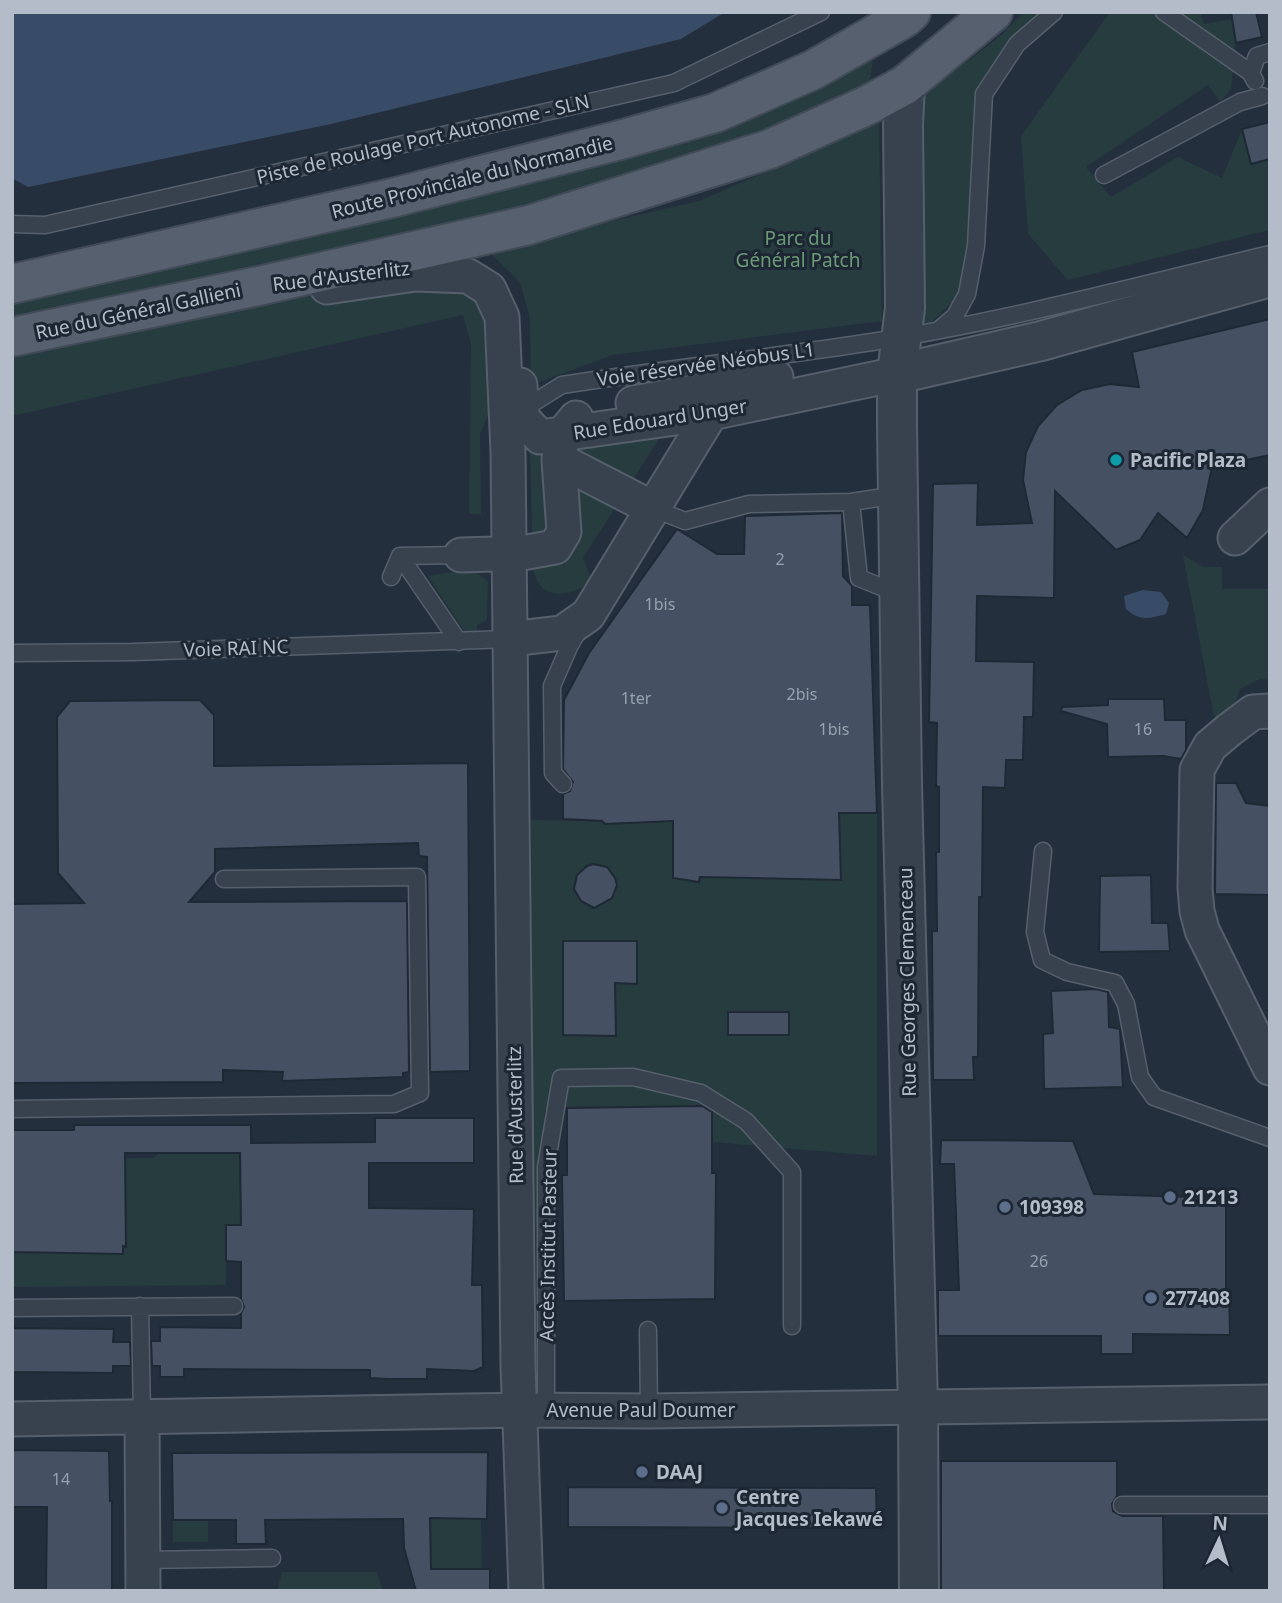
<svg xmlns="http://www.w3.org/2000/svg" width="1282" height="1603" font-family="'Noto Sans',sans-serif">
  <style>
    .green { fill: #263c3f }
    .water { fill: #394c67 }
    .building { fill: #455162; stroke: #1f2835; stroke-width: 2 }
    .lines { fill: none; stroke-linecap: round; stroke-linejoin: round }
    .service-casing { stroke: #565f6c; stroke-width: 19 }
    .minor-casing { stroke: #565f6c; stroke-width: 37 }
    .tertiary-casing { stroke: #565f6c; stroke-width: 42 }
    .primary-casing { stroke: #414a57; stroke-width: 42 }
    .service { stroke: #38414e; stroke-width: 16 }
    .minor { stroke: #38414e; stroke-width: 33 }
    .tertiary { stroke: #38414e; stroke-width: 38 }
    .primary { stroke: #56606e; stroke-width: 38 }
    .culture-dot { fill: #0f9aa8; stroke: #1d2633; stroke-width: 2.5 }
    .service-dot { fill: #5c6f8a; stroke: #1d2633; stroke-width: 2.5 }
    .labels { text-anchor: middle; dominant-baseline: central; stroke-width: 6; stroke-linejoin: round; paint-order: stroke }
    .number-label { font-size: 16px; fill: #98a1af }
    .street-label { font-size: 19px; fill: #b4bcc9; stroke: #1d2633 }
    .park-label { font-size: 19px; fill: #6b9a76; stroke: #1d2633 }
    .poi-label { font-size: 19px; font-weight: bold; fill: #b4bcc9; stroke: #1d2633; text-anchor: start }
  </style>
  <rect width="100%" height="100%" fill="#242f3e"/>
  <path class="green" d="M 1024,12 L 1043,12 L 1013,38 L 977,87 L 970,241 L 958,296 L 927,327 L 912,315 L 915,101 L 998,38 Z
    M 1110,12 L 1200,12 L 1204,24 L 1232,19 L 1236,43 L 1231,89 L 1220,102 L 1208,85 L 1086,167 L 1111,197 L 1178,157 L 1222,178 L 1242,129 L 1251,164 L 1270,159 L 1270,230 L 1068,280 L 1028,234 L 1021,136 Z
    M 874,52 L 869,88 L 725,150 L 497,213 L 12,322 L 12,300 Z
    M 879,123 L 882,321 L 613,355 L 531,385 L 530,319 L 520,282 L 487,250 L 699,201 Z
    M 386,281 L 470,290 L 480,306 L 489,332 L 490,411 L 480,434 L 481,514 L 469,514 L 471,344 L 463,315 L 12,416 L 12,354 L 262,299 L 306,296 Z
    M 664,431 L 583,558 L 592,581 C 570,598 539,602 533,568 L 530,451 Z
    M 1183,555 L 1204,567 L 1222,567 L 1222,589 L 1270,589 L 1270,680 L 1260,679 L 1240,689 L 1234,706 L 1215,722 Z
    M 474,568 L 476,573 L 488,581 L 487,620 L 477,625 L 477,633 L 464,631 L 428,576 Z
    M 668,812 L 877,813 L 877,1156 L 712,1142 L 711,1106 L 545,1110 L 536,1232 L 526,1220 L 531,820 L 649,822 Z
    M 160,1153 L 240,1153 L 241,1225 L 226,1225 L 226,1285 L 12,1287 L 12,1160 L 153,1158 Z
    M 430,1518 L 481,1519 L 482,1569 L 430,1569 Z
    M 173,1520 L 208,1520 L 208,1542 L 173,1542 Z
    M 282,1572 L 377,1572 L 383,1591 L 277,1591 Z"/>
  <path class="water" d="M 12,12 L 725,12 L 681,39 L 331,124 L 28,187 L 12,178 Z
    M 1143,590 L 1161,592 L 1169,603 L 1166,614 C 1149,619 1139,621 1126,609 L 1124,596 Z"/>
  <path class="building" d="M 1231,12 L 1256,12 L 1262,37 L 1236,43 Z
    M 1270,122 L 1270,159 L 1251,164 L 1242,129 Z
    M 1270,319 L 1270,455 L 1212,467 L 1203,510 L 1187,538 L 1158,513 L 1140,540 L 1116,550 L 1055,491 L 1054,598 L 977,596 L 976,661 L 1034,662 L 1033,717 L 1024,717 L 1023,760 L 1006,760 L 1005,788 L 983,787 L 982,897 L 979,897 L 978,1057 L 973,1057 L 974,1080 L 933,1080 L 932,931 L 937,931 L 936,852 L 939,852 L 939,787 L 936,786 L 937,723 L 929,722 L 933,484 L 978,483 L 977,525 L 1032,523 L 1023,480 L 1026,452 L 1038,426 L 1057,405 L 1082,390 L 1110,384 L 1139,387 L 1132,352 Z
    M 842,513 L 843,576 L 852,586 L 852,605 L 870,605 L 877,813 L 839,813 L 841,880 L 700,877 L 699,882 L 673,878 L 673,821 L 605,824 L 602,821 L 563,819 L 563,794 L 570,791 L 573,782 L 563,769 L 564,700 L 589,653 L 677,529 L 717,554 L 744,554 L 745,516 Z
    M 1108,699 L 1164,699 L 1165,720 L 1186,720 L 1186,750 L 1181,759 L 1163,756 L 1108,757 L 1107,724 L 1061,711 L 1062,707 L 1108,705 Z
    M 200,700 L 214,715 L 214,766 L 468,763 L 470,1071 L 430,1072 L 427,857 L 419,856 L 418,843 L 215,849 L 215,872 L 189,902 L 407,901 L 409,1072 L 403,1073 L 403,1077 L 282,1081 L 283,1072 L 223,1070 L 223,1082 L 12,1083 L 12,904 L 84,903 L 58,873 L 57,717 L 70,701 Z
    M 1216,783 L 1236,783 L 1246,803 L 1270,806 L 1270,895 L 1215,894 Z
    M 593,864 L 607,867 L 615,878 L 617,885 L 612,898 L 594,908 L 581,901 L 574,889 L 577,875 L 587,866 Z
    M 1151,875 L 1152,923 L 1168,923 L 1170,951 L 1099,952 L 1100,876 Z
    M 563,941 L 637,941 L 637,984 L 615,983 L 616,1036 L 563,1035 Z
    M 1096,989 L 1108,992 L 1109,1027 L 1120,1029 L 1123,1087 L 1044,1089 L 1043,1034 L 1053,1033 L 1051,991 Z
    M 728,1012 L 789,1012 L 789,1035 L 728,1035 Z
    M 702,1106 L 712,1112 L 712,1173 L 716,1173 L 715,1299 L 564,1301 L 562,1175 L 567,1175 L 567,1108 Z
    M 375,1118 L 474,1118 L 474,1163 L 369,1163 L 369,1208 L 474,1209 L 472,1285 L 482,1285 L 483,1367 L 474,1371 L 427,1369 L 427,1379 L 388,1379 L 370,1378 L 370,1370 L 184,1369 L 184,1377 L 160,1377 L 160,1366 L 152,1366 L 151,1341 L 160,1341 L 160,1327 L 241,1328 L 241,1313 L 244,1307 L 241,1299 L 241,1262 L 226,1261 L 226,1225 L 241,1225 L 240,1153 L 125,1153 L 126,1247 L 123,1246 L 123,1254 L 12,1252 L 12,1130 L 74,1130 L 74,1125 L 251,1125 L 251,1143 L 375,1142 Z
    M 941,1140 L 1073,1141 L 1094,1194 L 1226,1198 L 1226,1290 L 1229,1290 L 1230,1335 L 1133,1334 L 1133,1354 L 1101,1354 L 1101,1336 L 938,1336 L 938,1290 L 959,1290 L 954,1164 L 940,1164 Z
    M 12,1328 L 114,1329 L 113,1342 L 130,1342 L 131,1366 L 113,1366 L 113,1373 L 12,1372 Z
    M 12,1450 L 109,1451 L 110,1501 L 112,1501 L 112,1591 L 46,1591 L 47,1507 L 12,1507 Z
    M 488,1452 L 487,1519 L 430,1518 L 431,1569 L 490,1569 L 490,1591 L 416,1591 L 404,1548 L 403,1519 L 265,1520 L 266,1544 L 236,1544 L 236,1520 L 173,1520 L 172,1453 Z
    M 941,1461 L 1117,1461 L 1117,1496 L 1112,1504 L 1113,1511 L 1122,1516 L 1163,1516 L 1164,1591 L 941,1591 Z
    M 568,1487 L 876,1488 L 877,1528 L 568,1527 Z"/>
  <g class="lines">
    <defs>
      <path id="service" d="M 1164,12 L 1251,73
        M 1255,81 L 1251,73 L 1257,56 L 1270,52
        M 1104,175 L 1240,102 L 1262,96
        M 12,224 L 45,225 L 674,83 L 821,12
        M 940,329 L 955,316 L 967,294 L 976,246 L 984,94 L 1017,44 L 1054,12
        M 525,415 L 533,403 L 562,385 C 665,369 769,358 872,342 C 1006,321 1137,286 1270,254
        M 851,502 L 859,578 L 899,594
        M 654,509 L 685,521 L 749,504 L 851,502 L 898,495
        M 400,556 L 459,642
        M 391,577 L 400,556 L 461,555
        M 12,653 L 133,652 L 510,639
        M 563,784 L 553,773 L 552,686 L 569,647 L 579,629
        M 1043,851 L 1035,932 L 1042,960 L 1067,972 L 1115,983 L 1126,1004 L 1140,1077 L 1154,1097 L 1270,1138
        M 12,1109 L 394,1104 L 420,1093 L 417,877 L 224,879
        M 140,1306 L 142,1417
        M 12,1308 L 234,1306
        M 648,1330 L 649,1411
        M 546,1411 L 546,1167 L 561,1078 L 633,1077 L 701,1093 L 746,1121 L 792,1172 L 792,1326
        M 1122,1505 L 1270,1505
        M 143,1560 L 272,1558"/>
      <path id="minor" d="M 327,287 L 415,274 L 468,276 L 489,289 L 502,317 L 508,452 L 518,1365 L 526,1591
        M 520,385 L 522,418 L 540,437 L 711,413 L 897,374
        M 633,403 L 776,377
        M 559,460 L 654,509
        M 1235,538 L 1270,505
        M 461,555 L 522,553 L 555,547 L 564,532 L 559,460 L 562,435 L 576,418
        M 510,639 L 562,633 L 588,615 L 711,413
        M 1270,711 L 1253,712 L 1229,730 L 1210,746 L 1197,770 L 1195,888 L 1197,911 L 1202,930 L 1270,1068
        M 142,1417 L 143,1591
        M 12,1419 L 520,1410 L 649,1411 L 1270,1402"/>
      <path id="tertiary" d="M 905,85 L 903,125 L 905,308 L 897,374 L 897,426 L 902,784 L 918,1407 L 919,1591
        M 897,374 L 1041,341 L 1270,277"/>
      <path id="primary" d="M 12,284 L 392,198 L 620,140 L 715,113 L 813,70 L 904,18 L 911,12
        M 12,337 L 263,285 L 529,225 L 770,149 L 866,106 L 905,85 L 993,12"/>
    </defs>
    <use href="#service" class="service-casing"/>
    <use href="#minor" class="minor-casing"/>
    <use href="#tertiary" class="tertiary-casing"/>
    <use href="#primary" class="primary-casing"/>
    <use href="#service" class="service"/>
    <use href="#minor" class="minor"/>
    <use href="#tertiary" class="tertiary"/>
    <use href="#primary" class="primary"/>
  </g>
  <circle class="culture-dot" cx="1116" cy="460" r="7"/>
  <g class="service-dot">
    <circle cx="1170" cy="1197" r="7"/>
    <circle cx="1005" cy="1207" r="7"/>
    <circle cx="1151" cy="1298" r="7"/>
    <circle cx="642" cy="1472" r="7"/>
    <circle cx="722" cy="1508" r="7"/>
  </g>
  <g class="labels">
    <g class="number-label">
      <text x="780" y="559">2</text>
      <text x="660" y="604">1bis</text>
      <text x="802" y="694">2bis</text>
      <text x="636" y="698">1ter</text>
      <text x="834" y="729">1bis</text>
      <text x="1143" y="729">16</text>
      <text x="1039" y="1261">26</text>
      <text x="61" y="1479">14</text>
    </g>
    <g class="street-label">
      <text transform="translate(423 139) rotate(-13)">Piste de Roulage Port Autonome - SLN</text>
      <text transform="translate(472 177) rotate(-14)">Route Provinciale du Normandie</text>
      <text transform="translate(341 276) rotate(-7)">Rue d'Austerlitz</text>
      <text transform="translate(138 311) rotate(-12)">Rue du Général Gallieni</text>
      <text transform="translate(706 364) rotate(-8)">Voie réservée Néobus L1</text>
      <text transform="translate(660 419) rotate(-9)">Rue Edouard Unger</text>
      <text transform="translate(236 648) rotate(-2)">Voie RAI NC</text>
      <text transform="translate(907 982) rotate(-91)">Rue Georges Clemenceau</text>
      <text transform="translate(515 1115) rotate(-91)">Rue d'Austerlitz</text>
      <text transform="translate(548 1245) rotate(-89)">Accès Institut Pasteur</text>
      <text x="641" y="1410">Avenue Paul Doumer</text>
    </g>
    <g class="park-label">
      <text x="798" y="238">Parc du<tspan x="798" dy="22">Général Patch</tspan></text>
    </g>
    <g class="poi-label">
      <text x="1130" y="460">Pacific Plaza</text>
      <text x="1184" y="1197">21213</text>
      <text x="1019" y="1207">109398</text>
      <text x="1165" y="1298">277408</text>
      <text x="656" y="1472">DAAJ</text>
      <text x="736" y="1497">Centre<tspan x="736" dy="22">Jacques Iekawé</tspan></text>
    </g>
  </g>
  <rect width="1282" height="1603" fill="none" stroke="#b4bcc9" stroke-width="28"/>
  <g transform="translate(1219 1540) rotate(4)" stroke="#1d2633" stroke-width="5" paint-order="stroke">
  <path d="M0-5L12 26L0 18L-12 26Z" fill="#b4bcc9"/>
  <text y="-10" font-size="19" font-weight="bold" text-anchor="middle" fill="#b4bcc9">N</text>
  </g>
</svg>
